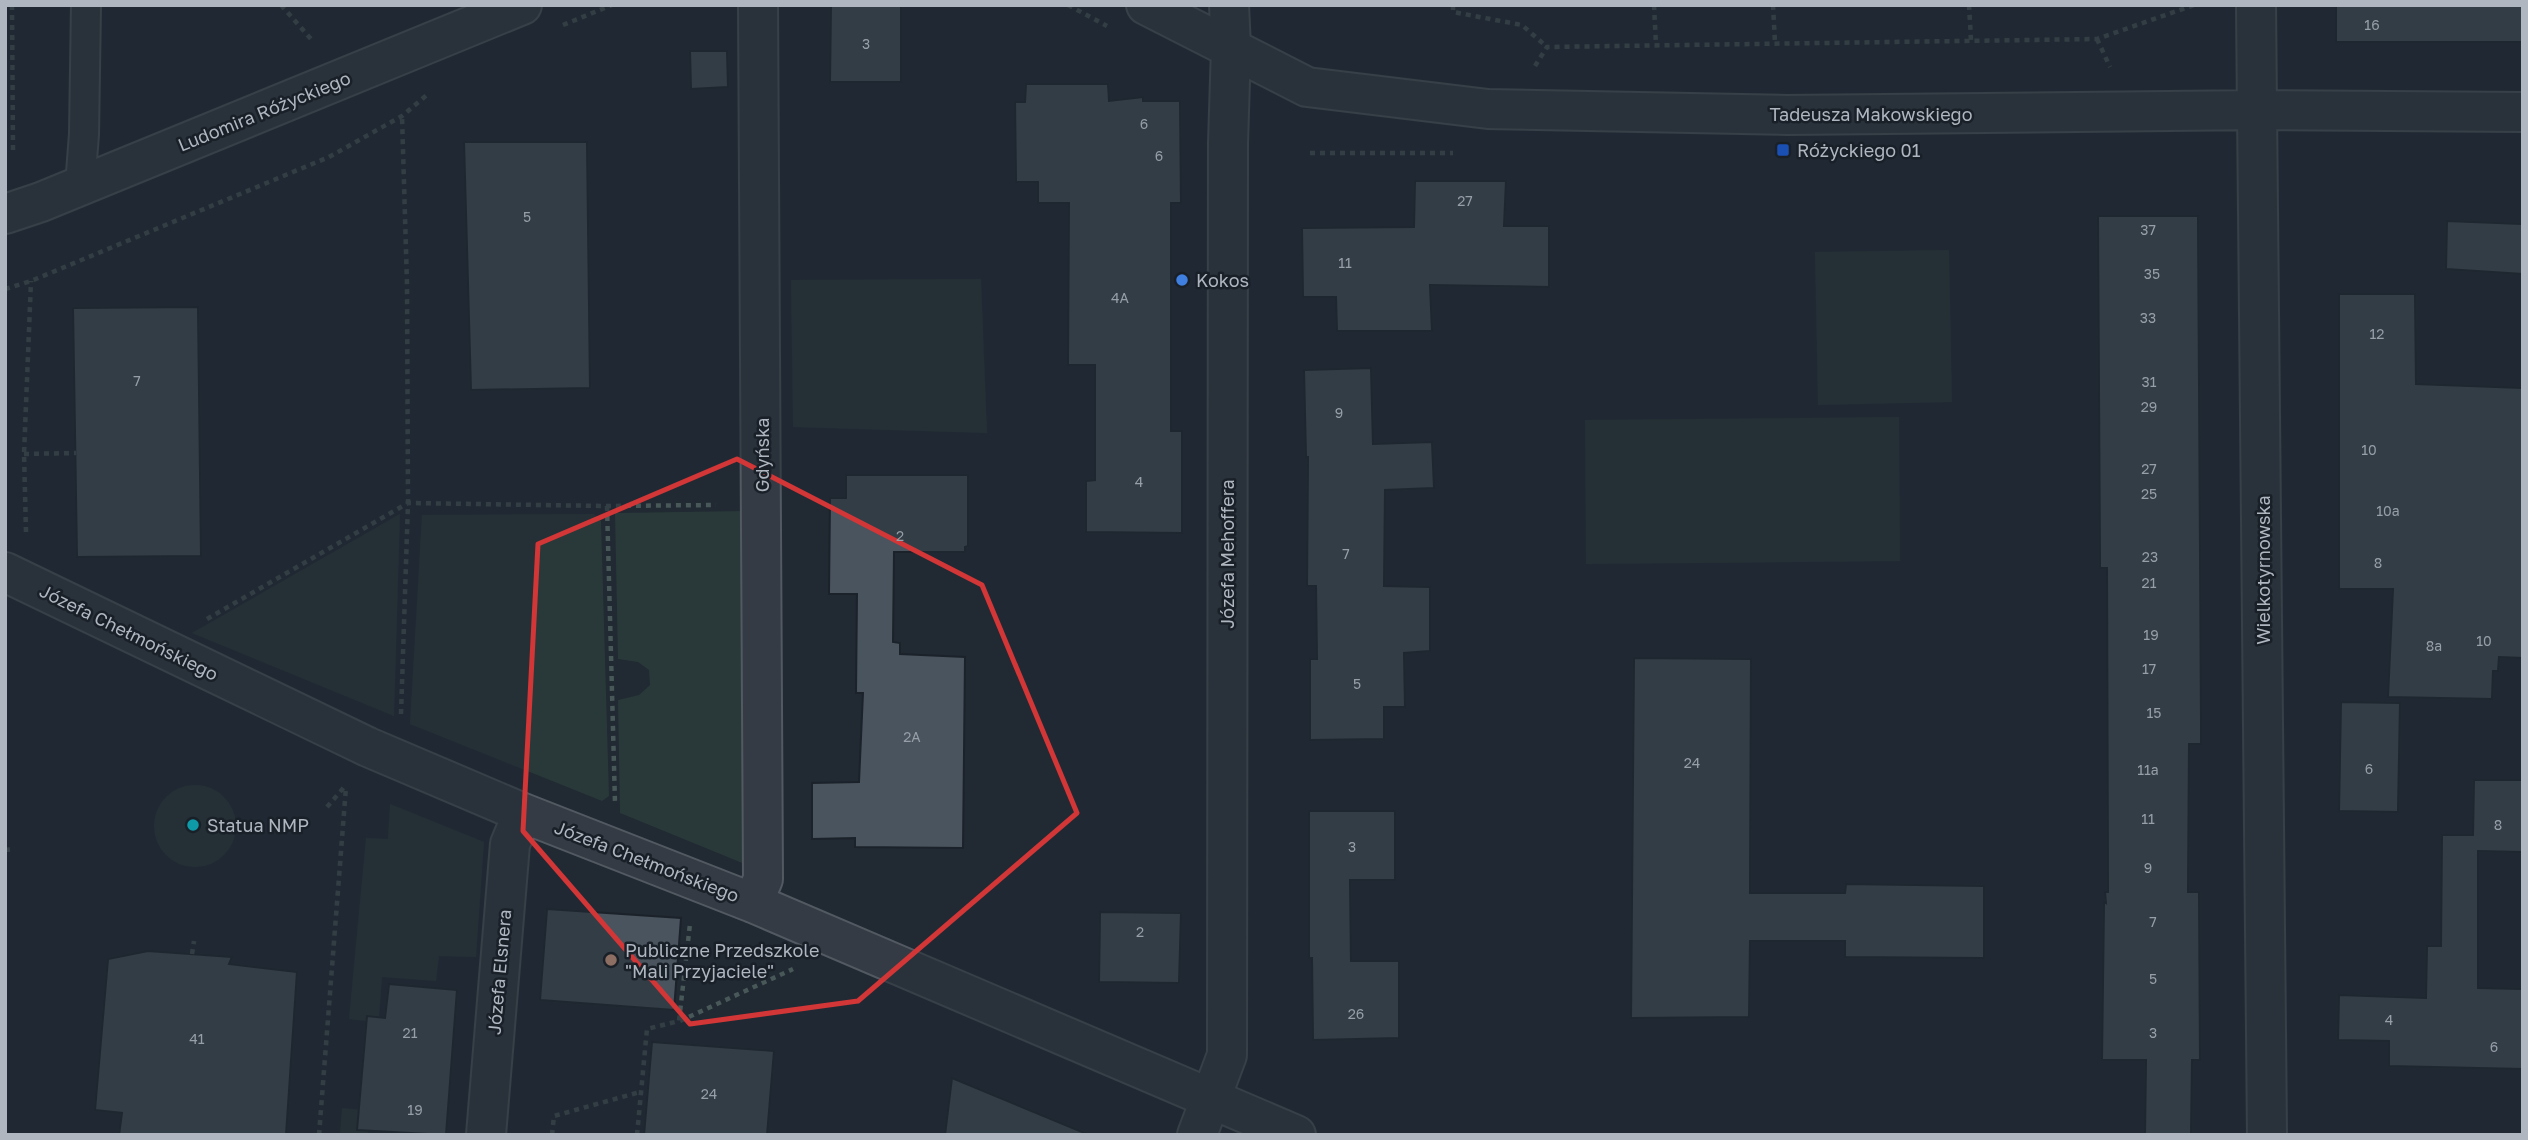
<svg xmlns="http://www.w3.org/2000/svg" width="2528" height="1140" font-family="'Golos Text',sans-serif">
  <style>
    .green { fill: #293939 }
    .building { fill: #4a545e; stroke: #1c222a; stroke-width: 2 }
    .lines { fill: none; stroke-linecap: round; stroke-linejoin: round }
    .service-casing { stroke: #525961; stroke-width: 32 }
    .minor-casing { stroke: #525961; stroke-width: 42 }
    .path { stroke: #485758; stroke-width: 4.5; stroke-dasharray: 5 5; stroke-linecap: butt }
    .service { stroke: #343b44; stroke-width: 28 }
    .minor { stroke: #343b44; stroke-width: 38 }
    .marked { fill: none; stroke: #d23637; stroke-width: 5; stroke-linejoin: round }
    .transit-dot { fill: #1a4fb4; stroke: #1a2028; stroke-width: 2.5 }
    .shop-dot { fill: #3f7fe0; stroke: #1a2028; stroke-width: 2.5 }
    .culture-dot { fill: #0f9aa8; stroke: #1a2028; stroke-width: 2.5 }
    .education-dot { fill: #8d6e63; stroke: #1a2028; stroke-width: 2.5 }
    .labels { text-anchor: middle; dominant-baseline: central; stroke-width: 5; stroke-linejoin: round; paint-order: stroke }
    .number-label { font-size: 14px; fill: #969ea8 }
    .street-label { font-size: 18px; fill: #afb6c0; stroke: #1a2028 }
    .poi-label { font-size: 18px; fill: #afb6c0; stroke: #1a2028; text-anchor: start }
  </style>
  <rect width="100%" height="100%" fill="#212933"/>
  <path class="green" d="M 1949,250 L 1952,402 L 1818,405 L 1815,252 Z
    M 981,279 L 987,433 L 793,427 L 791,280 Z
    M 1899,417 L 1900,561 L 1586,564 L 1585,420 Z
    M 746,511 L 752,867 L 620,813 L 618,700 L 639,695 L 650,685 L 649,670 L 638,662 L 618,659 L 615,513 Z
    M 400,514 L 394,716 L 192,633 Z
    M 594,514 L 601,521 L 609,796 L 602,801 L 410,724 L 422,515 Z
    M154 826a41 41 0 1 1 82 0a41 41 0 1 1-82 0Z
    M 390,804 L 484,842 L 476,957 L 439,956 L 436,981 L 382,977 L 379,1017 L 367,1016 L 366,1021 L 349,1019 L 366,838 L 388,839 Z
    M 342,1108 L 369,1111 L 368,1135 L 340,1135 Z"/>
  <path class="building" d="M 831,5 L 901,5 L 901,82 L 830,82 Z
    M 2336,5 L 2523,5 L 2523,42 L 2336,42 Z
    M 690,51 L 727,51 L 728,87 L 691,89 Z
    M 1026,84 L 1108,84 L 1109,101 L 1143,97 L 1143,101 L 1180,101 L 1181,203 L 1171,203 L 1171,431 L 1182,431 L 1182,533 L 1086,532 L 1086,481 L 1095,480 L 1095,365 L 1068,365 L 1068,362 L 1069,203 L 1038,203 L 1038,182 L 1016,182 L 1015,102 L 1025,102 Z
    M 464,142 L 587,142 L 590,388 L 471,390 Z
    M 1415,181 L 1506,181 L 1504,226 L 1549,226 L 1549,287 L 1430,285 L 1432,331 L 1337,331 L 1336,297 L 1303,297 L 1302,228 L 1414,227 Z
    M 2098,216 L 2198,216 L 2201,721 L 2201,744 L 2189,744 L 2188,892 L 2199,892 L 2200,1060 L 2192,1060 L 2191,1135 L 2145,1135 L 2146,1060 L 2102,1060 L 2104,902 L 2106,903 L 2105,892 L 2108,892 L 2107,568 L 2100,568 Z
    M 2447,221 L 2523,224 L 2523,274 L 2446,269 Z
    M 2339,294 L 2415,294 L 2416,384 L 2523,388 L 2523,658 L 2499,657 L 2498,671 L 2493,671 L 2492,699 L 2388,697 L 2393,589 L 2339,589 Z
    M 198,307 L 201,556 L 77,557 L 73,308 Z
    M 1371,368 L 1373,444 L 1432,442 L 1434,488 L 1385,490 L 1384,586 L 1430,587 L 1430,651 L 1404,653 L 1405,707 L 1384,707 L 1384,739 L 1310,740 L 1310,659 L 1317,659 L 1316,586 L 1307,586 L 1308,457 L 1306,457 L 1304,370 Z
    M 846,475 L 968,475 L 968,546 L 965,547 L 965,552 L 894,552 L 893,642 L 900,643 L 900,654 L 965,657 L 963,848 L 855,847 L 855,838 L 812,839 L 812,783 L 859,782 L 863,693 L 856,693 L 857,594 L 829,594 L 830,498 L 846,498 Z
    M 1634,658 L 1751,659 L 1750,893 L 1845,893 L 1846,884 L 1984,886 L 1984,958 L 1845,957 L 1845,941 L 1750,941 L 1749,1017 L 1631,1018 Z
    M 2341,702 L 2400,703 L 2398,812 L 2339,811 Z
    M 2474,780 L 2523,780 L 2523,852 L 2478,851 L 2478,988 L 2523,989 L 2523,1069 L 2389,1066 L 2389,1041 L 2338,1040 L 2339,995 L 2426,998 L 2427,946 L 2441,946 L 2442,835 L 2473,835 Z
    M 1309,811 L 1395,811 L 1395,880 L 1350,880 L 1351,961 L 1399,961 L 1399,1038 L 1313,1040 L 1312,958 L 1309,958 Z
    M 547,909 L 681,918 L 674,1010 L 540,1000 Z
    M 1100,912 L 1181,913 L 1179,983 L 1099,982 Z
    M 148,951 L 232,957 L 229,964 L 297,972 L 286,1135 L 119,1135 L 122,1113 L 95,1110 L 108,959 Z
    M 389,984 L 457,990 L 446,1135 L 357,1130 L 367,1016 L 385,1018 Z
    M 652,1042 L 774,1051 L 767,1135 L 644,1135 Z
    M 952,1078 L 1087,1134 L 1087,1135 L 945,1135 Z"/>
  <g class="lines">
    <defs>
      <path id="service" d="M 80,186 L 84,134 L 86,5"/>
      <path id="minor" d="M 1146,5 L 1307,87 L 1488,109 L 1787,115 L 2259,110 L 2523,112
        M 2256,5 L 2267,1135
        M 5,214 L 41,202 L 522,5
        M 5,572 L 368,747 L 523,813 L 753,903 L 1296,1135
        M 753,903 L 763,879 L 758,5
        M 486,1135 L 510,844 L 523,813
        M 1197,1135 L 1227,1055 L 1228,143 L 1231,48 L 1229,5"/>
    </defs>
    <use href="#service" class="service-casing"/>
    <use href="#minor" class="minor-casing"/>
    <path class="path" d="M 12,5 L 13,152
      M 281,5 L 311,39
      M 1068,5 L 1107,26
      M 1453,5 L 1453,12 L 1522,25 L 1547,47
      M 1654,5 L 1656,45
      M 1773,5 L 1775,43
      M 1969,5 L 1971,40
      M 563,25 L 612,5
      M 2097,39 L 2110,67
      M 1535,66 L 1547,47 L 2097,39 L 2194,5
      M 1310,153 L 1453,153
      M 5,289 L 31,281 L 329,157 L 402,116 L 428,94
      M 24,454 L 76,453
      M 607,506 L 615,803
      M 26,532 L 24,454 L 31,281
      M 207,619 L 408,503 L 607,506 L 716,505
      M 401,714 L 408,503 L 407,284 L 402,116
      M 327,807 L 346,785
      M 5,850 L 15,849
      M 192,954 L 194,941
      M 680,1021 L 793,969
      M 319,1135 L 346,787
      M 552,1135 L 554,1116 L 640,1092
      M 637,1135 L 647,1029 L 679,1021 L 690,924"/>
    <use href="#service" class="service"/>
    <use href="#minor" class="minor"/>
  </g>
  <path d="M0 0H2528V1140H0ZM 737,459 L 982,585 L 1077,813 L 858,1001 L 690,1024 L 523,831 L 538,544 Z" fill="#212933" fill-opacity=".55" fill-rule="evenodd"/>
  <path class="marked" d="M 737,459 L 982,585 L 1077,813 L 858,1001 L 690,1024 L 523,831 L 538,544 Z"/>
  <rect class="transit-dot" x="1776" y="143" width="14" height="14" rx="3.5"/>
  <circle class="shop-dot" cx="1182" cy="280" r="7"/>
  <circle class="culture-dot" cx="193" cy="825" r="7"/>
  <circle class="education-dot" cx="611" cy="960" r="7"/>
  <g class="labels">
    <g class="number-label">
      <text x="2372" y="24">16</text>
      <text x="866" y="43">3</text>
      <text x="1144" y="123">6</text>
      <text x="1159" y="155">6</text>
      <text x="1465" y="200">27</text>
      <text x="527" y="216">5</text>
      <text x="2148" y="229">37</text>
      <text x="1345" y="262">11</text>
      <text x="2152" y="273">35</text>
      <text x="1120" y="297">4A</text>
      <text x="2148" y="317">33</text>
      <text x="2377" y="333">12</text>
      <text x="137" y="380">7</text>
      <text x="2149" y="381">31</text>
      <text x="2149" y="406">29</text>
      <text x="1339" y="412">9</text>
      <text x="2369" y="449">10</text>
      <text x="2149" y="468">27</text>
      <text x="1139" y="481">4</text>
      <text x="2149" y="493">25</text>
      <text x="2388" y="510">10a</text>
      <text x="900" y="535">2</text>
      <text x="1346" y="553">7</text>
      <text x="2150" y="556">23</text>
      <text x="2378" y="562">8</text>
      <text x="2149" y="582">21</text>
      <text x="2151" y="634">19</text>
      <text x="2484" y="640">10</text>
      <text x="2434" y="645">8a</text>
      <text x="2149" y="668">17</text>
      <text x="1357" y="683">5</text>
      <text x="2154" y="712">15</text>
      <text x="912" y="736">2A</text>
      <text x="1692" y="762">24</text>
      <text x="2369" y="768">6</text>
      <text x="2148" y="769">11a</text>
      <text x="2148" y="818">11</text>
      <text x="2498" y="824">8</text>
      <text x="1352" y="846">3</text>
      <text x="2148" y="867">9</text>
      <text x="2153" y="921">7</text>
      <text x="1140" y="931">2</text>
      <text x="2153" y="978">5</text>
      <text x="1356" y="1013">26</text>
      <text x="2389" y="1019">4</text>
      <text x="410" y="1032">21</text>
      <text x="2153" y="1032">3</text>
      <text x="197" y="1038">41</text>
      <text x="2494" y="1046">6</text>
      <text x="709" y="1093">24</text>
      <text x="415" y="1109">19</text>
    </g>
    <g class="street-label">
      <text transform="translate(264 111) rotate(-22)">Ludomira Różyckiego</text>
      <text x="1871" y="114">Tadeusza Makowskiego</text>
      <text transform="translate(762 455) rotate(-90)">Gdyńska</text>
      <text transform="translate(1227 554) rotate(-90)">Józefa Mehoffera</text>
      <text transform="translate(2263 570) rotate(-90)">Wielkotyrnowska</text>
      <text transform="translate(129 632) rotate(26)">Józefa Chełmońskiego</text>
      <text transform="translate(647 861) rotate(21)">Józefa Chełmońskiego</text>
      <text transform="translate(499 972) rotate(-85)">Józefa Elsnera</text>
    </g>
    <g class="poi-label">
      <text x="1797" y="150">Różyckiego 01</text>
      <text x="1196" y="280">Kokos</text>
      <text x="207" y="825">Statua NMP</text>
      <text x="625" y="950">Publiczne Przedszkole<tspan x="625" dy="21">"Mali Przyjaciele"</tspan></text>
    </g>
  </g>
  <rect width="2528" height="1140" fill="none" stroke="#afb6c0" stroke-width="14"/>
</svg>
